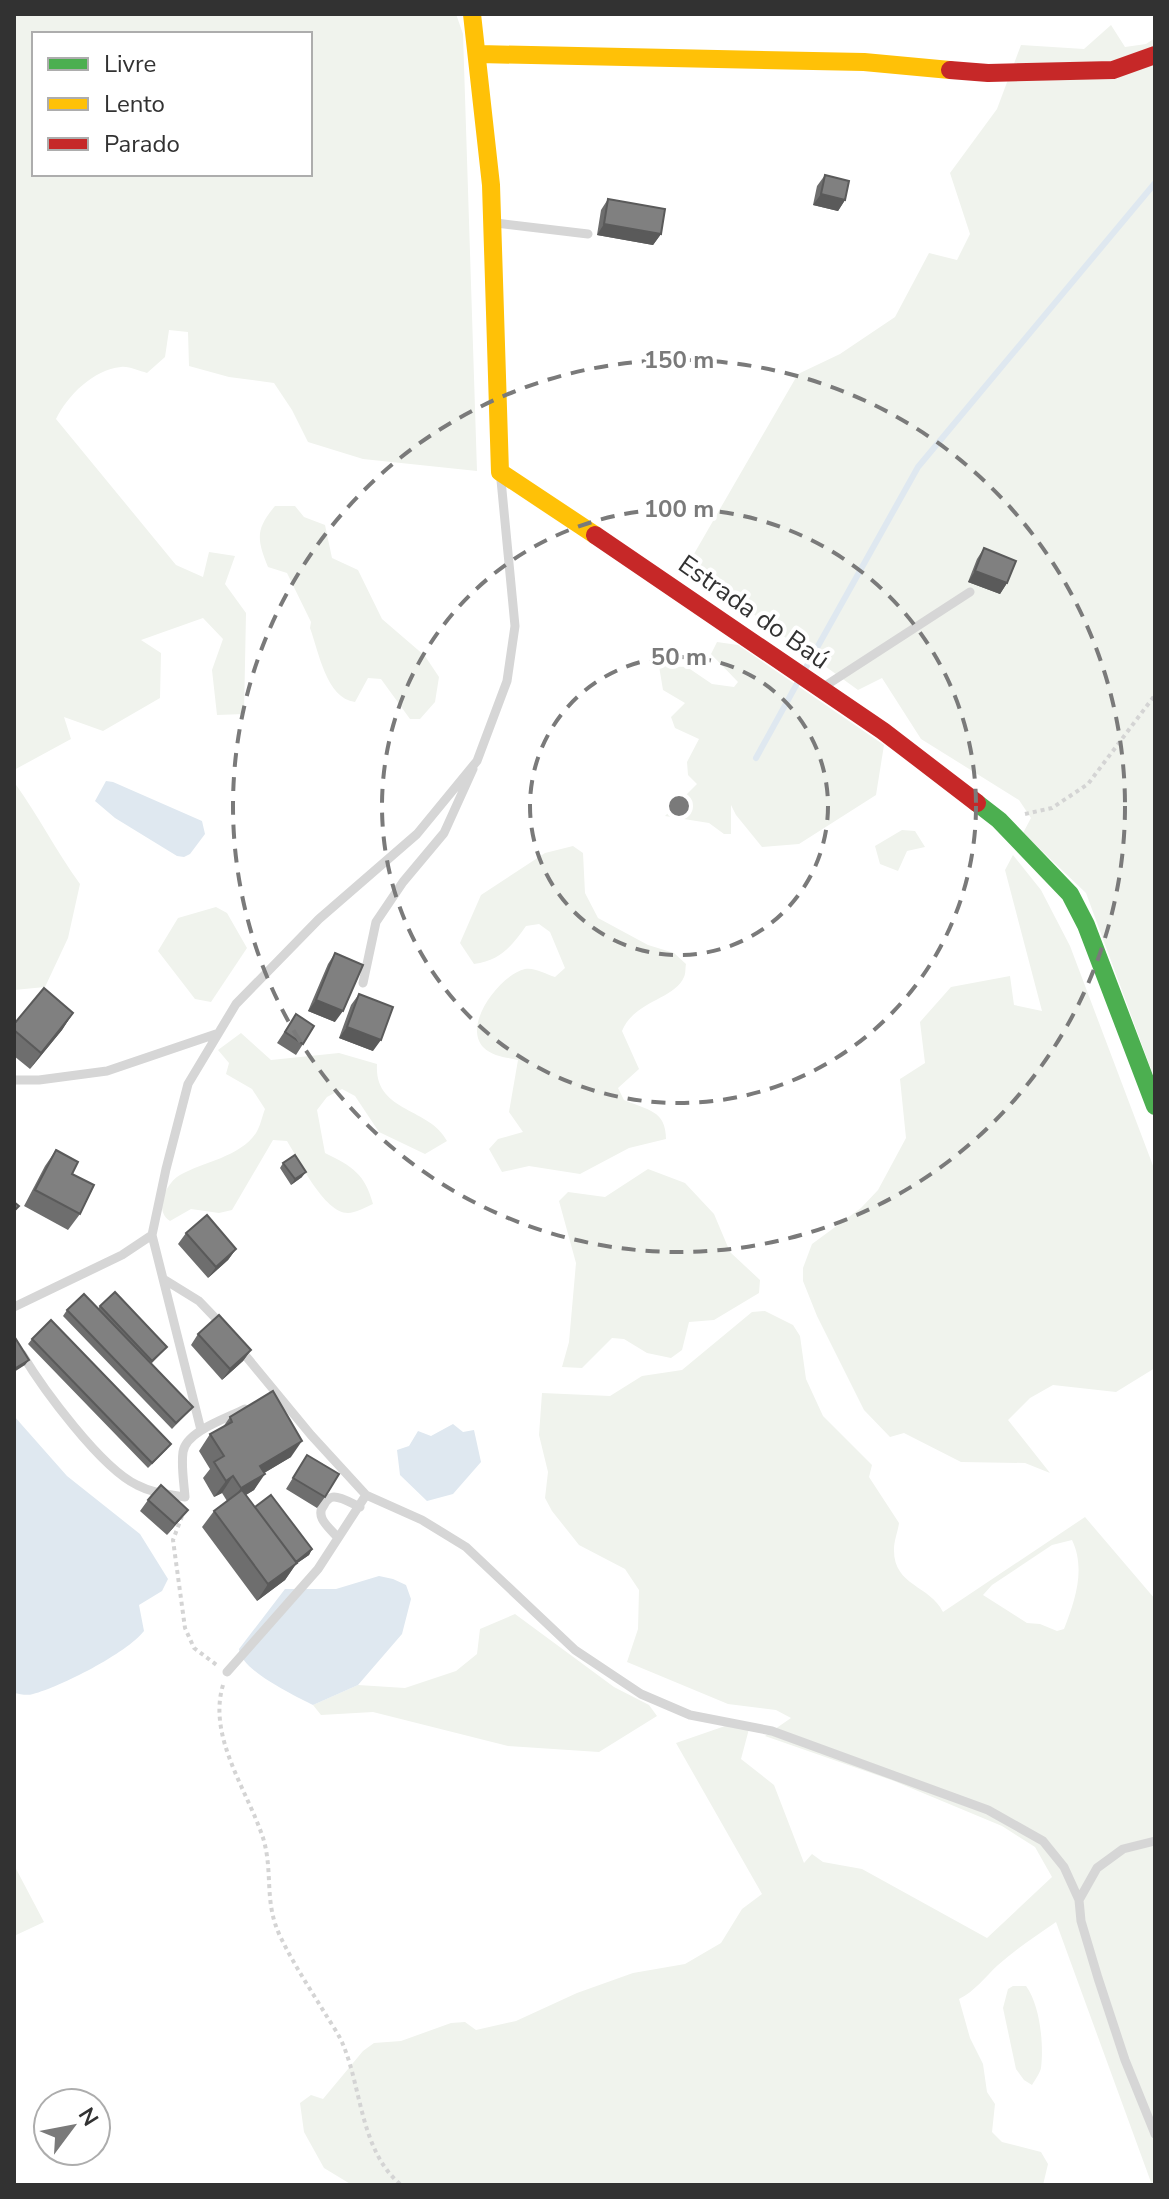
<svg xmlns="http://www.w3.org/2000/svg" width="1169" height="2199" font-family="'Nunito Sans',sans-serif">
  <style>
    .green { fill: #f0f3ed; fill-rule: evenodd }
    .water { fill: #dfe8f0 }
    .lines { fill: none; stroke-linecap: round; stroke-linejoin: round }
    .stream { stroke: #dfe8f0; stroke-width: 6 }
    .path { stroke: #d4d4d4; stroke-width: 4; stroke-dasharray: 4 4; stroke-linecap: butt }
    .lane { stroke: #d6d6d6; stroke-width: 9 }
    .fast { stroke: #4caf50; stroke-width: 18 }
    .slow { stroke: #ffc107; stroke-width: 18 }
    .jam { stroke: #c62828; stroke-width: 18 }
    .wall { fill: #6e6e6e }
    .shaded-wall { fill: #5a5a5a }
    .building { fill: #808080; stroke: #5a5a5a; stroke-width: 2 }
    .ring { fill: none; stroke: #7a7a7a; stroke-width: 4; stroke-dasharray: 14 10 }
    .labels { text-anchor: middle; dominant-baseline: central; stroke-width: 8; stroke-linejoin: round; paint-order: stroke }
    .street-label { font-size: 26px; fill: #323232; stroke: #fff }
    .centre { fill: #7a7a7a; stroke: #fff; stroke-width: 4 }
    .ring-label { font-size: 24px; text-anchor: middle; font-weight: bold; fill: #7a7a7a; stroke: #fff; stroke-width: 8; stroke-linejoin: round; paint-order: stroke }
  </style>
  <rect width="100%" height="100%" fill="#fff"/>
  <path class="green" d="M 14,14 L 456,14 L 463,34 L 477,471 L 363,459 L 308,442 L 292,410 L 274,383 L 229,377 L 189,366 L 188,332 L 169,330 L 165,357 L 147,373 C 139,371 129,366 121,367 C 93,370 68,395 56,419 L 176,565 L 203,577 L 209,552 L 235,556 L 225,584 L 246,613 L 244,714 L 217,715 L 212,670 L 223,639 L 203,618 L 141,640 L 161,653 L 160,698 L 103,731 L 64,717 L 71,739 L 14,770 ZM 34,34 L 310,34 L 310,174 L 34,174 Z
    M 1111,25 L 1125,47 L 1146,44 L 1155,38 L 1155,1080 L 1086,893 L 1023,833 L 1031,818 L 1019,800 L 921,739 L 882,678 L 858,690 L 687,566 L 798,374 L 840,354 L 895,317 L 929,253 L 957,260 L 970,234 L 950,173 L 997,109 L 1021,45 L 1084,49 Z
    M 275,506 L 295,506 L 304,517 L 325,525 L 332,558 L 358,570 L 382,619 L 425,656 L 439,677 L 435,702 L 420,719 L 410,719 L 381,679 L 368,678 L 355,702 C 326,698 319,652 310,628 L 311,622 L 287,573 L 268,567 C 257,539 255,530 275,506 Z
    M 717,642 L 738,645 L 884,745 L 876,795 L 799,844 L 762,847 L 736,815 L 731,805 L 731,834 L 724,834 L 709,823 L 665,816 L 697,784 L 688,775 L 687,762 L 699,739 L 675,728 L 671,717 L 685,703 L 663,690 L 659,666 L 687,667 L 712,684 L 734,687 L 738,682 L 711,654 Z
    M 14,782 C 38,815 56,851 80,884 L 68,938 L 45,987 L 14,990 Z
    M 902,830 L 915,831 L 925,847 L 907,851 L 898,871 L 880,864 L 875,846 Z
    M 573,846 L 583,853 L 585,893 L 598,918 L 648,945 L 674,953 L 686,964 C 685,969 686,973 684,977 C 675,999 634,1001 622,1031 L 639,1069 L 618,1088 L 624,1100 C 647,1110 666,1110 666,1139 L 629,1148 L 580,1174 L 529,1166 L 502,1172 L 489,1149 L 498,1139 L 523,1132 L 509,1112 L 518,1060 C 506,1057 493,1057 483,1047 C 462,1024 501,974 525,969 C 534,967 546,974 555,977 L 565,968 L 550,932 L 539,924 L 526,926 C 511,947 501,960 474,964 L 460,943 L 481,895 L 545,853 Z
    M 1013,855 L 1041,890 L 1070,946 L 1155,1171 L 1155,1368 L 1116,1392 L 1053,1385 L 1030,1398 L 1008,1420 L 1050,1473 L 1025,1463 L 961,1462 L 904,1433 L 890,1437 L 864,1410 L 817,1316 L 803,1281 L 803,1268 L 812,1244 L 861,1208 L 878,1190 L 906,1138 L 900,1079 L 925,1063 L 920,1022 L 951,987 L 1010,976 L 1014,1005 L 1042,1011 L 1005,870 Z
    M 216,907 L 227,913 L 247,948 L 211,1002 L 195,999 L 158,951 L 178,918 Z
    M 241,1033 L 271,1060 L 339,1053 L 377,1064 C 374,1113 430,1107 447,1141 L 425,1154 L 379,1132 L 355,1096 L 342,1089 L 327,1097 L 317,1110 L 325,1153 C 352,1166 365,1174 373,1204 C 366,1207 355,1213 348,1213 C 324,1213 299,1160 287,1141 L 273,1140 L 232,1210 L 219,1213 L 191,1209 L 170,1221 C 153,1210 166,1183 180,1175 C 203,1162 240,1157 256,1133 C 260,1127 262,1117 265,1109 L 252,1089 L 226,1074 L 229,1063 L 218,1050 Z
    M 648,1169 L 685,1183 L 714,1214 L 730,1252 L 760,1280 L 759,1293 L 714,1320 L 689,1322 L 682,1350 L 671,1358 L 647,1353 L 624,1339 L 612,1338 L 582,1368 L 562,1367 L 569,1342 L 576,1263 L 559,1201 L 568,1192 L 605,1197 Z
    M 765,1311 L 793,1325 L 800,1336 L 806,1379 L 823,1416 L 872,1465 L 869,1477 L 899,1523 C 898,1531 894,1541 894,1549 C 893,1586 930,1585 943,1612 L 1085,1517 L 1155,1599 L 1155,2185 L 1152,2185 L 1056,1922 C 1036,1936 1016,1949 998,1965 C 985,1977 974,1992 959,1999 L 970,2038 L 983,2064 L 987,2092 L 995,2104 L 992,2132 L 1002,2142 L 1041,2152 L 1048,2164 L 1043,2185 L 352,2185 L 324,2168 L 304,2132 L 300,2103 L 311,2095 L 323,2099 L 363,2051 L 374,2043 L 401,2041 L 451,2023 L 465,2022 L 476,2030 L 516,2021 L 577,1993 L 633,1973 L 685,1964 L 721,1943 L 742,1909 L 762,1894 L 676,1743 L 728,1725 L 749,1729 L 741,1759 L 774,1785 L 804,1863 L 812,1854 L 823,1862 L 862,1869 L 987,1938 L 1052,1877 L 1035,1847 L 1002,1826 L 894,1781 L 765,1736 L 791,1718 L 776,1710 L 728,1704 L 627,1662 L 638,1629 L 639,1590 L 625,1569 L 579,1545 L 552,1511 L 545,1498 L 548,1472 L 539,1435 L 542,1393 L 610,1396 L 642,1376 L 682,1370 L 752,1312 ZM 1072,1540 C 1086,1569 1075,1601 1064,1629 L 1057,1631 L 1040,1624 L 1027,1623 L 983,1595 L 992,1585 L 1052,1545 Z
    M 515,1614 L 614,1687 L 649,1705 L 657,1716 L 599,1752 L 508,1746 L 373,1712 L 321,1715 L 313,1705 L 358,1685 L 405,1688 L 456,1671 L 477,1654 L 480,1629 Z
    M 14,1865 L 44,1922 L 14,1936 Z
    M 1013,1986 L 1026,1986 C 1040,2005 1044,2044 1041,2068 C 1040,2073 1035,2080 1032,2085 L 1024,2080 L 1016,2069 L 1003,2008 L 1008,1989 Z"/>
  <path class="water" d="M 106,781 L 113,782 L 202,821 L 205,834 L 190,854 L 184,857 L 177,856 L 115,818 L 95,801 Z
    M 14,1416 L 67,1476 L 140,1534 L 168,1579 L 162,1591 L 139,1605 L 144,1631 C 127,1653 60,1687 33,1694 C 27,1696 20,1694 14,1693 Z
    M 453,1424 L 463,1432 L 474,1430 L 481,1462 L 453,1494 L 427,1501 L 400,1475 L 397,1450 L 409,1446 L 418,1431 L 431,1436 Z
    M 379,1576 L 393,1579 L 406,1585 L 411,1599 L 402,1634 L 358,1685 L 313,1705 C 295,1696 240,1670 239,1649 L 285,1589 L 336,1589 Z"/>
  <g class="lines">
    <path class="stream" d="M 804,671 L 918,467 L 1155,183
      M 756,758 L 799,680"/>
    <path class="path" d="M 1025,814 L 1052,808 L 1088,784 L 1155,695
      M 182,1516 L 173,1540 L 185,1628 L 194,1648 L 218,1666
      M 223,1685 C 207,1738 249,1792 264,1841 C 273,1875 264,1902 280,1936 C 293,1963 310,1989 326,2015 C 332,2025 340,2036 344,2047 C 362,2092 361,2151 401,2185"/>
    <path class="lane" d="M 496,223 L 588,234
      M 825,686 L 970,592
      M 363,983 L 376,922 L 403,882 L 444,833 L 473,769
      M 14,1080 L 39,1080 L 107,1071 L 216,1034
      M 165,1280 L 199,1301 L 224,1327
      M 14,1307 L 122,1255 L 152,1235
      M 240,1349 L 311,1435 L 366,1495 L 422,1520 L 466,1547 L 575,1650 L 641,1694 L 690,1715 L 772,1731 L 988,1810 L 1043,1841 L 1064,1867 L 1079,1900
      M 22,1354 C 43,1389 101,1468 137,1485 C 152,1493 168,1494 185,1497 C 184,1483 181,1466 183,1452 C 186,1431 228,1418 245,1409
      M 201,1430 L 152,1235 L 166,1169 L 188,1084 L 236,1004 L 319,919 L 417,834 L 477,761 L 507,681 L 515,626 L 501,480
      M 338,1538 C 330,1528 314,1517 324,1505 C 326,1501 330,1497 334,1497 C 342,1497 353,1504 360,1507
      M 227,1672 L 318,1569 L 366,1495
      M 1155,1841 L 1123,1849 L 1097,1868 L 1079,1900 L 1081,1921 L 1098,1978 L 1125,2060 L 1155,2134"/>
    <path class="fast" d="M 977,803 L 999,820 L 1070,894 L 1086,925 L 1155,1106"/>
    <path class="slow" d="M 472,14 L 491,185 L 500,472 L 595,535
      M 479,54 L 864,62 L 950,70"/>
    <path class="jam" d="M 950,70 L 988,73 L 1113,70 L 1155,55
      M 595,535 L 883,731 L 977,803"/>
  </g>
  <path class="wall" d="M 825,175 L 845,200 L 838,211 L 813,205 L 817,186 Z
    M 608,199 L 661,234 L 653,245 L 597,235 L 601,210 Z
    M 984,548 L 1007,583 L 1000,594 L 968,582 L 977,559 Z
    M 335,953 L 335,1022 L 308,1011 L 328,964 Z
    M 359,994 L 373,1051 L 339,1038 L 351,1005 Z
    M 73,1013 L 62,1030 L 30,1069 L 14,1056 L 14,1024 Z
    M 296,1014 L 303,1044 L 296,1055 L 277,1043 Z
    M 56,1150 L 80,1214 L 68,1230 L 24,1206 L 45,1166 Z
    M 283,1163 L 302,1177 L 291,1185 L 280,1168 Z
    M 186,1233 L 236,1249 L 228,1260 L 208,1278 L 178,1244 Z
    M 100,1306 L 167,1347 L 151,1364 L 193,1407 L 172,1429 L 63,1316 L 67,1310 L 98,1309 Z
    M 198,1334 L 251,1350 L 243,1361 L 222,1380 L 191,1345 Z
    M 32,1339 L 167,1449 L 148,1468 L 28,1344 Z
    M 230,1417 L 291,1457 L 264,1473 L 254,1490 L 246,1495 L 255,1507 L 312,1549 L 309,1555 L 296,1564 L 285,1580 L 257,1601 L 202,1527 L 214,1511 L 227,1501 L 222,1493 L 214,1497 L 203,1478 L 210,1469 L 199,1451 L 210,1434 L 223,1427 Z
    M 307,1455 L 325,1497 L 317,1508 L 286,1489 Z
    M 148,1500 L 188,1510 L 167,1535 L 140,1511 Z"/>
  <path class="shaded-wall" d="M 821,194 L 845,200 L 838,211 L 813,205 Z
    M 604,224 L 661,234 L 653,245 L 597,235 Z
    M 975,571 L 1007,583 L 1000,594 L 968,582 Z
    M 316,1000 L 343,1011 L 335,1022 L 308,1011 Z
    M 73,1013 L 62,1030 L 30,1069 L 41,1053 Z
    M 347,1027 L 381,1040 L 373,1051 L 339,1038 Z
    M 306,1172 L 302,1177 L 291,1185 L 295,1179 Z
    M 236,1249 L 228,1260 L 208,1278 L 216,1267 Z
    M 251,1350 L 243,1361 L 222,1380 L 230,1369 Z
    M 29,1360 L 25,1365 L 14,1372 L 14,1369 Z
    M 302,1441 L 291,1457 L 249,1482 L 260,1466 Z
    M 265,1474 L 254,1490 L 229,1505 L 241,1488 Z
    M 233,1476 L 222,1493 L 214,1497 L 226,1481 Z
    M 188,1510 L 180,1520 L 167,1535 L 175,1524 Z
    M 312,1549 L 309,1555 L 296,1564 L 285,1580 L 257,1601 L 268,1584 Z"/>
  <path class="building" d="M 825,175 L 849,181 L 845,200 L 821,194 Z
    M 608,199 L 665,209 L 661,234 L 604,224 Z
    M 984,548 L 1016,561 L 1007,583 L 975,571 Z
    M 335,953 L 363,965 L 343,1011 L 316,1000 Z
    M 44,988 L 73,1013 L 41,1053 L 14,1030 L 14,1024 Z
    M 359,994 L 393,1007 L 381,1040 L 347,1027 Z
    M 296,1014 L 314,1026 L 303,1044 L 285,1032 Z
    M 56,1150 L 78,1162 L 72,1174 L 94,1185 L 80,1214 L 35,1190 Z
    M 295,1155 L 306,1172 L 295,1179 L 283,1163 Z
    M 14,1202 L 19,1206 L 14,1211 Z
    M 207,1215 L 236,1249 L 216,1267 L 186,1233 Z
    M 115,1292 L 167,1347 L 152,1361 L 100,1306 Z
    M 84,1294 L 193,1407 L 176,1423 L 67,1310 Z
    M 219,1315 L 251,1350 L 230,1369 L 198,1334 Z
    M 51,1320 L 171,1444 L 152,1463 L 32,1339 Z
    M 14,1336 L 29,1360 L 14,1369 Z
    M 273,1391 L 302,1441 L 260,1466 L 265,1474 L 241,1488 L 233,1476 L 226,1481 L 214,1462 L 224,1456 L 210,1434 L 232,1422 L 230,1417 Z
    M 307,1455 L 339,1474 L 325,1497 L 293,1478 Z
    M 161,1485 L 188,1510 L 175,1524 L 148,1500 Z
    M 242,1490 L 297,1563 L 268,1584 L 214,1511 Z
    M 271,1495 L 312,1549 L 296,1562 L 255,1507 Z"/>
  <g class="ring">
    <circle cx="679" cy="806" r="149"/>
    <circle cx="679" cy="806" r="297"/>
    <circle cx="679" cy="806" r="446"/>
  </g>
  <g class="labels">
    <g class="street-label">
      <text transform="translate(754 612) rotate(35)">Estrada do Baú</text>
    </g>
  </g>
  <circle cx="679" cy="806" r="12" class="centre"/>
  <g class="ring-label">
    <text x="679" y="368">150 m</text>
    <text x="679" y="517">100 m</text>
    <text x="679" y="665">50 m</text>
  </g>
  <rect width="1169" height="2199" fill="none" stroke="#323232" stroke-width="32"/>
  <rect x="32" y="32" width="280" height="144" fill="#ffffff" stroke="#adadad" stroke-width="2"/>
  <rect x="48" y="58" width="40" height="12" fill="#4caf50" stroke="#adadad" stroke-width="2"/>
  <text x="104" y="72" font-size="24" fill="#323232">Livre</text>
  <rect x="48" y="98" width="40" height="12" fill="#ffc107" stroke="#adadad" stroke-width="2"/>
  <text x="104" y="112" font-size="24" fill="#323232">Lento</text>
  <rect x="48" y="138" width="40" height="12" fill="#c62828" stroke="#adadad" stroke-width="2"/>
  <text x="104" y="152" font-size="24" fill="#323232">Parado</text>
  <g transform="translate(72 2127) rotate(58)"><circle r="38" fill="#ffffff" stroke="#adadad" stroke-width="2"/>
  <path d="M0-6L14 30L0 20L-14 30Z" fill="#7a7a7a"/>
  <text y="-12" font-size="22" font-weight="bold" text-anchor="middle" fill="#323232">N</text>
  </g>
</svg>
